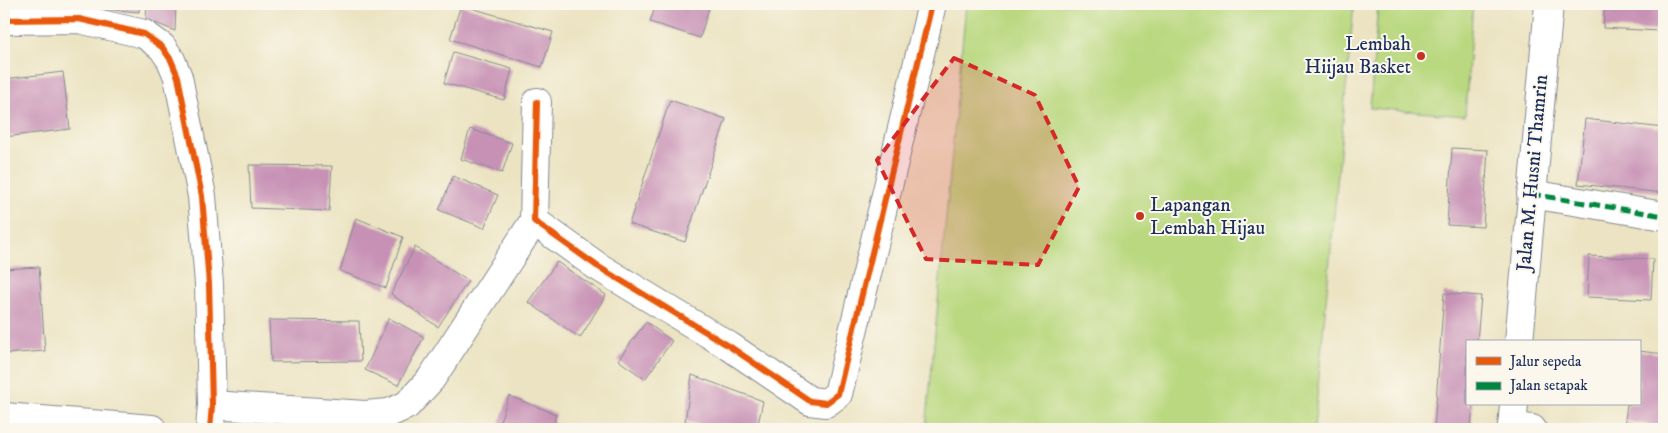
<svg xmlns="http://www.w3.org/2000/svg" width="1668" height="433" font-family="'IM FELL DW Pica',serif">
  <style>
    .green { fill: #b9d87f; stroke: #6a846e }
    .building { fill: #c791b5 }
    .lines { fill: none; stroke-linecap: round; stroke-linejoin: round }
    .minor-casing { stroke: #838990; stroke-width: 30 }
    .major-casing { stroke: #838990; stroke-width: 30 }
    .minor { stroke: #fff; stroke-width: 28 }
    .major { stroke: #fff; stroke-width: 28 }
    .quiet { stroke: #00873e; stroke-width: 5; stroke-dasharray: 10 5; stroke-linecap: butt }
    .cycleway-casing { stroke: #fbf7ec; stroke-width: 9 }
    .cycleway { stroke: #e8590c; stroke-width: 6 }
    .marked { fill: #d62828; fill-opacity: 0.2; stroke: #d62828; stroke-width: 4; stroke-dasharray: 10 6; stroke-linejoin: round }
    .poi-dot { fill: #c8321e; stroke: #fbf7ec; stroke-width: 2 }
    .labels { text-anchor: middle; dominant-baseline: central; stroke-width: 4; stroke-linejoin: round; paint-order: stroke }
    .poi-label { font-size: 20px; fill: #1b2f5e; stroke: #fbf7ec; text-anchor: end }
    .street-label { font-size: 20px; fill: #1b2f5e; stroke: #fbf7ec }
  </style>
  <rect width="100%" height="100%" fill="#fbf7ec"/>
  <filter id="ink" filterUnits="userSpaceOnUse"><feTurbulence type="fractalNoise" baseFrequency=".02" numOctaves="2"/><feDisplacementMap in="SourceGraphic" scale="10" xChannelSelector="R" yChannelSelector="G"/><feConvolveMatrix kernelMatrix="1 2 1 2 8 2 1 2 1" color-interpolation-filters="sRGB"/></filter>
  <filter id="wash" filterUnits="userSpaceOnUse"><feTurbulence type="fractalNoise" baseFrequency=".0096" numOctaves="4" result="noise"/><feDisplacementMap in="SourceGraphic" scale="20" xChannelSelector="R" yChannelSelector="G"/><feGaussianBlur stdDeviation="1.12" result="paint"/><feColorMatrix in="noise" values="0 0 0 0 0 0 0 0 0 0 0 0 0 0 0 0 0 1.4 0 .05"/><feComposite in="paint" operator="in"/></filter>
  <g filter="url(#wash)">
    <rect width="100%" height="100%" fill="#ebe3c1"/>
    <path class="green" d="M 966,4 L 1354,4 L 1314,429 L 926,429 Z
      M 1378,4 L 1473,4 L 1465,116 L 1370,108 Z"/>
    <g id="blocks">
      <path class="building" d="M 103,4 L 140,4 L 139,12 L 103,9 Z
        M 147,4 L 176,4 L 175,31 L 146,19 Z
        M 656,4 L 710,4 L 700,38 L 650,22 Z
        M 1605,4 L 1661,4 L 1660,31 L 1603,28 Z
        M 461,5 L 553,32 L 542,67 L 450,39 Z
        M 453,52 L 512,69 L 504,100 L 444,83 Z
        M 63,72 L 70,129 L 4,137 L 4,79 Z
        M 670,100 L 726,119 L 685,242 L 629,224 Z
        M 1585,119 L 1664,128 L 1664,193 L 1578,184 Z
        M 470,129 L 512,143 L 502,173 L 461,159 Z
        M 1452,148 L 1488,150 L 1483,227 L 1447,225 Z
        M 249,165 L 332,166 L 329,211 L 251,208 Z
        M 453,176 L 498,195 L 484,228 L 439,210 Z
        M 356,218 L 403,237 L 386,288 L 340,271 Z
        M 415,247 L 468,281 L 438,327 L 391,294 Z
        M 1589,256 L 1653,259 L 1651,300 L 1587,297 Z
        M 557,262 L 606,295 L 580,338 L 528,302 Z
        M 39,267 L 45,351 L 4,354 L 4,269 Z
        M 1444,293 L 1481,296 L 1477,342 L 1467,342 L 1467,404 L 1473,404 L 1471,429 L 1434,429 Z
        M 389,318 L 424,337 L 398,385 L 365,370 Z
        M 269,320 L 359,321 L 361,361 L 271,362 Z
        M 646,322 L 672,341 L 645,379 L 618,360 Z
        M 1639,351 L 1664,354 L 1664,427 L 1625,421 L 1627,404 L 1639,404 Z
        M 692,375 L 763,401 L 757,429 L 714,429 L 685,421 Z
        M 509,396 L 556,414 L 552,429 L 497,429 Z
        M 294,420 L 395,425 L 395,429 L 293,429 Z"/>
    </g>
  </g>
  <g filter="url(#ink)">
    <use href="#blocks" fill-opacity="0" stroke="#838990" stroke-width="1"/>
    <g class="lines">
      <defs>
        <path id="minor" d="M 4,20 L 79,19 L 144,34 L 162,47 L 171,60 L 178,77 L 202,196 L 209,284 L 212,405 L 210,429
          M 537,102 L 534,221 L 597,266 L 729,346 L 810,401 L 826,403 L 838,394 L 932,4
          M 1531,194 L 1664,216
          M 212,405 L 365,415 L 389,413 L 407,405 L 431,379 L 534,221
          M 4,417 L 152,429
          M 1512,426 L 1532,429"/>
        <path id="major" d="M 1519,342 L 1549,4
          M 1512,429 L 1514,404"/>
      </defs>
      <use href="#minor" class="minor-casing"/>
      <use href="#major" class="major-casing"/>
      <use href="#minor" class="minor"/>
      <use href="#major" class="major"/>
      <path class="quiet" d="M 1531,194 L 1664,216"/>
      <defs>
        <path id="cycleway" d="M 4,20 L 79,19 L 144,34 L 162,47 L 171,60 L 178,77 L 202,196 L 209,284 L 212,405 L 210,429
          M 537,102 L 534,221 L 597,266 L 729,346 L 810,401 L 826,403 L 838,394 L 932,4"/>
      </defs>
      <use href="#cycleway" class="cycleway-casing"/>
      <use href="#cycleway" class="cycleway"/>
    </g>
  </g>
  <path class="marked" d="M 954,58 L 1035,95 L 1079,187 L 1038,265 L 926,259 L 877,160 Z"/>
  <g class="poi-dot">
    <circle cx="1421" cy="56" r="5"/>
    <circle cx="1140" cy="216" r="5"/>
  </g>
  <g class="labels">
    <g class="poi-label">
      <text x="1411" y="44">Lembah<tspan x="1411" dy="23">Hiijau Basket</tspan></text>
      <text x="1150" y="205" text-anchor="start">Lapangan<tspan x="1150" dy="23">Lembah Hijau</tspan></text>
    </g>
    <g class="street-label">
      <text transform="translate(1533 173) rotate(-85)">Jalan M. Husni Thamrin</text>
    </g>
  </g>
  <rect width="1668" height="433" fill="none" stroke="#fbf7ec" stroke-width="20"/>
  <rect x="1466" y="340" width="175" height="65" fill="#fbf7ec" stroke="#a1a7b3"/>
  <rect x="1476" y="357" width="25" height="8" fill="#e8590c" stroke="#a1a7b3"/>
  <text x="1510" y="366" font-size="15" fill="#1b2f5e">Jalur sepeda</text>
  <rect x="1476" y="382" width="25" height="8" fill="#00873e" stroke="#a1a7b3"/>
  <text x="1510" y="390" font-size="15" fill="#1b2f5e">Jalan setapak</text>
</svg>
